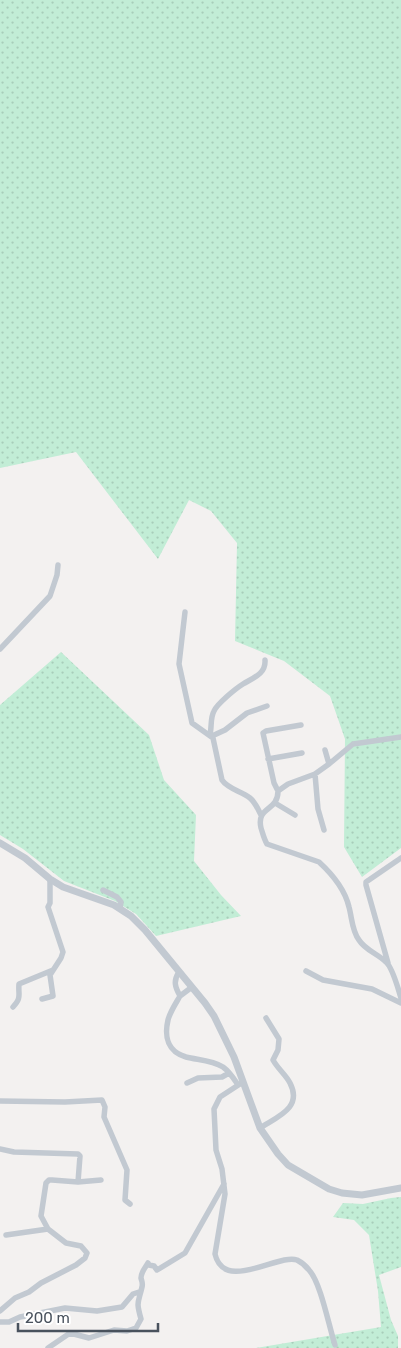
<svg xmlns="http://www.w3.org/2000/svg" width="401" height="1348" font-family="Rubik,sans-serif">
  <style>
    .grass { fill: url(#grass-dots) }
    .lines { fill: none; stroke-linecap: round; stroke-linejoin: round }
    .minor { stroke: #c2c9d1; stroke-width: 5.5 }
    .tertiary { stroke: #c2c9d1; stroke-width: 7 }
  </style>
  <defs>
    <pattern id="grass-dots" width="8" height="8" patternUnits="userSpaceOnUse" patternTransform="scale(1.25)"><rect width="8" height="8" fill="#c2edd6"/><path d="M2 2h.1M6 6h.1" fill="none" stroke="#a8cdba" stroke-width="1.8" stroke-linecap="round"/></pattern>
  </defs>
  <rect width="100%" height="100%" fill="#f3f1f0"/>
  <path class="grass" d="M 0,0 L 401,0 L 401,848 L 362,877 L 344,847 L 345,739 L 330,696 L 284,661 L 235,641 L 237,543 L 211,511 L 189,500 L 158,559 L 76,452 L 0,468 Z
    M 61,652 L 149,735 L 164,780 L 196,815 L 194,861 L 221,895 L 241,916 L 156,936 L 136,914 L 115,901 L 64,881 L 23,849 L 0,835 L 0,705 Z
    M 401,1197 L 401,1267 L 379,1275 L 391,1320 L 398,1336 L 398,1348 L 256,1348 L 381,1327 L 378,1291 L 369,1235 L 354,1220 L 333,1217 L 343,1203 L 363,1204 L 391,1198 Z"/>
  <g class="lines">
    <path class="minor" d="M 185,612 L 179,664 L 192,723 L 213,738 L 222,780 C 228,789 241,791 250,798 C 255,802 258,809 261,815
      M 0,649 L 50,596 L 57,575 L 58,565
      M 210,734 C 212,727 210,718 214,711 C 217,704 235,689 243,684 C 253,678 266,674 265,660
      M 212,736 L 225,730 L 247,713 L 267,706
      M 325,750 L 329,764 L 315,774 L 288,784 L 278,791 C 278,812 256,806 261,828 C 263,834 264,839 267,844 L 319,862 C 331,873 345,890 349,907 C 352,918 352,931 359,940 C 365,950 378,954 386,962 C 393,968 398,989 401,998
      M 268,759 L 302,753
      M 329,764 L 353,744 L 401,737
      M 315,774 L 318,809 L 324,830
      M 278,791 L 274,783 L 263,733 L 266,731 L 301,725
      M 275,803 L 295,815
      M 103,890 L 117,897 L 121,902 L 120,909
      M 388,963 L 366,885 L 366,882 L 401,858
      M 306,971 L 323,980 L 372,989 L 401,1003
      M 179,972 C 173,981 175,987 180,996 C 176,1003 170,1012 168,1020 C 164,1037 168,1052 186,1057 C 198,1060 212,1060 223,1067 C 230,1072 234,1079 238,1085
      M 180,996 L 192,987
      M 42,999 L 53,996 L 50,975 L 61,958 L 63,952 L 48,907 L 50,903 L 50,879
      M 13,1007 C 22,997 18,996 19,984 L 53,970
      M 243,1082 L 220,1097 L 214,1109 L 216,1150 L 222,1169 L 225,1194 L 215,1254 C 224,1293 279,1253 297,1260 C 301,1262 306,1266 309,1270 C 321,1283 329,1327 335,1345
      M 187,1083 L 198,1078 L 222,1077 L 229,1073
      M 0,1101 L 65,1102 L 102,1100 L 105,1107 L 104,1117 L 127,1170 L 125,1200 L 130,1204
      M 260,1128 C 277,1117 303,1108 290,1083 C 286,1075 278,1069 273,1060 L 278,1050 L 279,1039 L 266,1018
      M 0,1149 L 14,1152 L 78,1154 L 80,1156 L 78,1182 L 52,1180 L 49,1180 L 46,1183 L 41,1216 L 48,1229 L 66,1243 L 81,1246 L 87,1253 L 85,1258 L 76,1265 L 41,1283 L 29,1292 L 15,1298 L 0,1311
      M 78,1182 L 101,1180
      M 6,1235 L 48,1229
      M 0,1322 L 9,1322 L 20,1317 L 65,1308 L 97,1311 L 122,1307 L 133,1294 L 139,1292
      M 48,1348 L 70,1333 L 89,1338 L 114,1330 L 127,1331 L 136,1328 L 141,1319 C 136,1301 138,1304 142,1287 C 143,1283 142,1282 141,1278 C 141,1272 145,1268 148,1263 L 149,1265 L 154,1266 L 157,1270 L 185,1253 L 224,1184"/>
    <path class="tertiary" d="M 0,843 L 25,858 L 50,879 L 63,887 L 114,905 L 131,916 L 145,930 L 205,1003 L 214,1016 L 234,1057 L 260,1128 L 278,1154 L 288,1165 L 329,1189 L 342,1193 L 362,1195 L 401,1188"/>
  </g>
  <path d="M18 1323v8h140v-8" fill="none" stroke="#49525d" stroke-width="2.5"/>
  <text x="25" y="1323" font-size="15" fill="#49525d" stroke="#ffffff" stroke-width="4" paint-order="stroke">200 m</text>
</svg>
